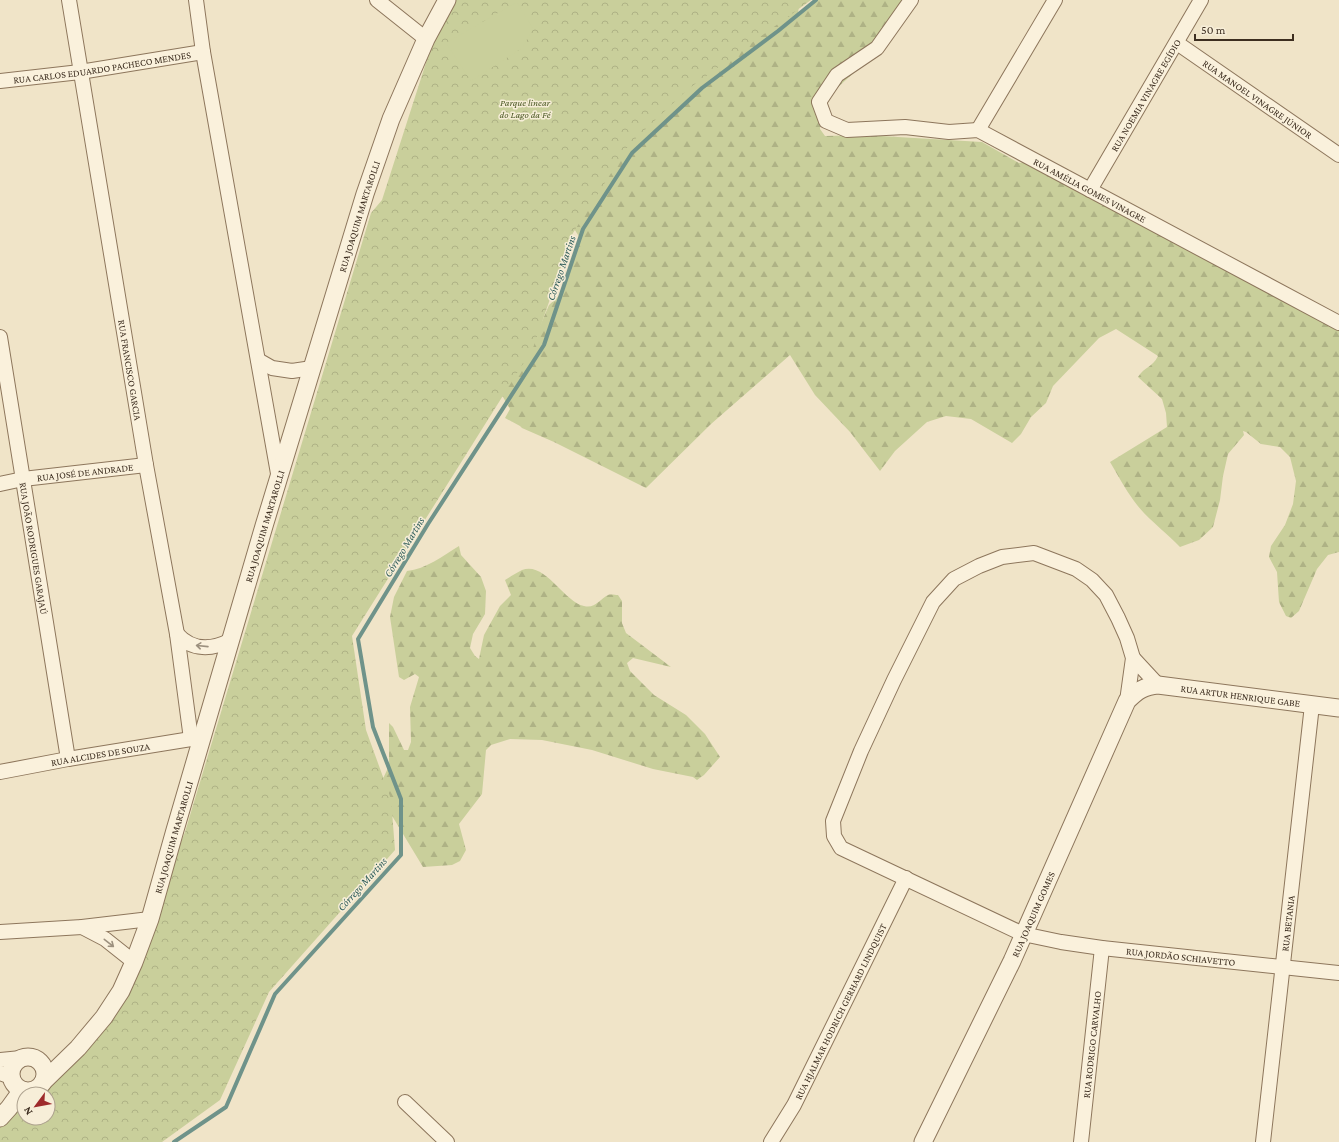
<svg xmlns="http://www.w3.org/2000/svg" width="1339" height="1142" font-family="'Crimson Pro',serif">
  <style>
    .forest { fill: url(#forest-firs) }
    .park { fill: url(#park-crowns) }
    .garden { fill: #c9cf9b }
    .lines { fill: none; stroke-linecap: round; stroke-linejoin: round }
    .stream { stroke: #6f938a; stroke-width: 4 }
    .minor-casing { stroke: #8d765c; stroke-width: 16 }
    .tertiary-casing { stroke: #8d765c; stroke-width: 19 }
    .minor { stroke: #faf1dc; stroke-width: 14 }
    .tertiary { stroke: #faf1dc; stroke-width: 17 }
    .oneway { stroke: #9c907e }
    .labels { text-anchor: middle; dominant-baseline: central; stroke-width: 3; stroke-linejoin: round; paint-order: stroke }
    .street-label { font-size: 10px; fill: #3d2e20; stroke: #f7eed8 }
    .park-label { font-size: 10px; font-style: italic; fill: #4d5a26; stroke: #f7eed8 }
    .water-label { font-size: 11px; font-style: italic; fill: #2f5d5a; stroke: #f7eed8 }
  </style>
  <defs>
    <pattern id="forest-firs" width="22" height="20" patternUnits="userSpaceOnUse"><rect width="22" height="20" fill="#c9cf9b"/><path d="M5 1l3.5 6h-7zM16 11l3.5 6h-7z" fill="#aeb285"/></pattern>
    <pattern id="park-crowns" width="20" height="18" patternUnits="userSpaceOnUse"><rect width="20" height="18" fill="#c9cf9b"/><path d="M2 6a3 3 0 1 1 6 0M12 15a3 3 0 1 1 6 0" fill="none" stroke="#aeb285"/></pattern>
  </defs>
  <rect width="100%" height="100%" fill="#f0e4c8"/>
  <path class="forest" d="M 815,0 L 913,0 L 891,39 L 826,98 L 820,115 L 820,129 L 825,136 L 864,135 L 982,142 L 1019,163 L 1031,161 L 1339,330 L 1339,552 L 1328,555 L 1317,569 L 1299,611 L 1291,618 L 1286,616 L 1279,602 L 1277,572 L 1269,557 L 1271,546 L 1285,525 L 1293,504 L 1296,481 L 1290,457 L 1280,447 L 1261,444 L 1246,432 L 1243,431 L 1244,435 L 1228,454 L 1223,476 L 1220,500 L 1213,527 L 1199,540 L 1180,547 C 1166,532 1146,518 1134,501 C 1125,489 1118,475 1110,462 L 1167,427 L 1166,413 L 1162,399 L 1138,377 C 1145,366 1152,368 1158,356 L 1116,329 L 1099,338 L 1053,386 L 1046,403 L 1031,417 L 1021,434 L 1012,443 L 971,419 L 946,416 L 927,422 L 895,451 L 880,471 L 850,432 L 815,395 L 790,355 L 711,424 L 646,488 L 554,442 L 522,428 L 520,426 L 505,418 L 510,409 L 503,397 L 484,377 L 534,340 L 549,305 L 561,294 L 580,238 L 569,221 L 602,147 L 799,5 L 798,14 Z
    M 459,546 L 461,555 L 481,577 L 486,591 L 485,614 L 473,634 L 470,648 L 475,656 L 479,659 L 484,635 L 500,606 L 511,595 L 505,580 C 510,577 516,573 522,570 C 545,561 563,601 584,606 C 595,609 600,599 608,595 C 611,594 615,595 618,595 L 622,601 L 622,623 L 626,633 L 671,667 L 633,658 L 627,663 L 630,671 L 654,695 L 686,715 L 705,734 L 720,757 L 704,775 L 697,780 L 693,777 L 653,769 L 592,750 L 542,740 L 510,739 L 491,745 L 486,750 L 482,794 L 459,824 L 466,850 L 460,861 L 452,865 L 423,867 L 377,791 L 389,766 L 389,723 L 393,727 L 404,750 L 408,750 L 411,742 L 410,707 L 419,677 L 415,674 L 404,680 L 399,677 L 390,617 L 394,597 L 407,571 C 426,569 443,556 459,546 Z"/>
  <path class="park" d="M 456,0 L 811,0 L 687,90 L 629,145 L 573,233 L 533,348 L 352,636 L 366,730 L 391,799 L 395,850 L 269,992 L 220,1100 L 162,1142 L 0,1142 L 0,1121 L 24,1100 L 24,1118 L 48,1118 L 48,1094 L 31,1094 L 61,1068 L 111,1015 L 185,832 L 371,213 L 382,200 L 432,44 Z"/>
  <path class="garden" d="M 517,2 L 533,29 L 522,48 L 471,81 L 446,43 Z"/>
  <g class="lines">
    <path class="stream" d="M 174,1142 L 226,1107 L 275,994 L 401,855 L 401,799 L 373,727 L 358,639 L 428,524 L 544,345 L 583,229 L 632,153 L 702,88 L 778,31 L 816,0"/>
    <defs>
      <g id="minor">
        <path id="s1" d="M 69,0 L 146,465 L 177,634 L 191,739"/>
        <path d="M 196,0 L 203,52 L 279,479"/>
        <path d="M 377,0 L 426,39"/>
        <path id="s2" d="M 911,0 L 877,48 L 837,75 L 819,102 L 826,121 L 847,130 L 905,127 L 949,132 L 978,130 L 1339,323"/>
        <path id="s3" d="M 1177,43 L 1339,155"/>
        <path id="s4" d="M 0,81 L 80,72 L 203,52"/>
        <path d="M 978,130 L 1055,0"/>
        <path id="s5" d="M 1090,190 L 1201,0"/>
        <path id="s6" d="M 0,337 L 68,759"/>
        <path d="M 258,360 L 272,368 L 292,371 L 312,368"/>
        <path id="s7" d="M 0,484 L 23,479 L 146,465"/>
        <path d="M 177,634 C 192,651 212,650 231,640"/>
        <path d="M 1133,658 L 1158,685"/>
        <path id="s8" d="M 1127,701 L 1133,658 L 1127,638 L 1118,618 L 1106,595 L 1092,580 L 1076,569 L 1034,553 L 1002,557 L 979,566 L 954,579 L 933,602 L 894,680 L 861,751 L 833,821 L 834,836 L 841,848 L 1023,934 L 1061,942 L 1102,948 L 1339,973"/>
        <path id="s9" d="M 0,772 L 68,759 L 191,739 L 201,739"/>
        <path d="M 82,927 L 105,939 L 134,962"/>
        <path d="M 0,932 L 82,927 L 150,919"/>
        <path d="M 0,1060 L 21,1058"/>
        <path d="M 0,1073 L 11,1077"/>
        <path d="M 405,1102 L 447,1142"/>
        <path id="s10" d="M 771,1142 L 794,1105 L 906,878"/>
        <path id="s11" d="M 1081,1142 L 1102,948"/>
        <path id="s12" d="M 1263,1142 L 1312,705"/>
      </g>
      <g id="tertiary">
        <circle cx="28" cy="1074" r="17"/>
        <path id="s13" d="M 43,1082 L 78,1048 L 104,1017 L 121,991 L 134,962 L 150,919 L 175,830 L 264,526 L 365,194 L 391,119 L 426,39 L 447,0"/>
        <path d="M 0,1118 L 9,1108 L 22,1090"/>
        <path id="s14" d="M 923,1142 L 1012,961 L 1127,701 C 1137,691 1144,686 1158,685 L 1339,708"/>
      </g>
    </defs>
    <use href="#minor" class="minor-casing"/>
    <use href="#tertiary" class="tertiary-casing"/>
    <use href="#minor" class="minor"/>
    <use href="#tertiary" class="tertiary"/>
  </g>
  <defs><path id="oneway-shaft" d="M-6 0H5M1.5-3L5.5 0L1.5 3" fill="none" stroke-width="1.6" stroke-linecap="round" stroke-linejoin="round"/></defs>
  <g class="oneway">
    <use href="#oneway-shaft" transform="translate(202 646) rotate(-174)"/>
    <use href="#oneway-shaft" transform="translate(109 943) rotate(38)"/>
  </g>
  <g class="labels">
    <g class="street-label">
      <text stroke="none"><textPath href="#s4" startOffset="103">RUA CARLOS EDUARDO PACHECO MENDES</textPath></text>
      <text stroke="none"><textPath href="#s5" startOffset="110">RUA NOEMIA VINAGRE EGÍDIO</textPath></text>
      <text stroke="none"><textPath href="#s3" startOffset="98">RUA MANOEL VINAGRE JÚNIOR</textPath></text>
      <text stroke="none"><textPath href="#s2" startOffset="441">RUA AMÉLIA GOMES VINAGRE</textPath></text>
      <text stroke="none"><textPath href="#s13" startOffset="931">RUA JOAQUIM MARTAROLLI</textPath></text>
      <text stroke="none"><textPath href="#s1" startOffset="375">RUA FRANCISCO GARCIA</textPath></text>
      <text stroke="none"><textPath href="#s7" startOffset="86">RUA JOSÉ DE ANDRADE</textPath></text>
      <text stroke="none"><textPath href="#s13" startOffset="607">RUA JOAQUIM MARTAROLLI</textPath></text>
      <text stroke="none"><textPath href="#s6" startOffset="214">RUA JOÃO RODRIGUES GARAJAÚ</textPath></text>
      <text stroke="none"><textPath href="#s14" startOffset="605">RUA ARTUR HENRIQUE GABE</textPath></text>
      <text stroke="none"><textPath href="#s9" startOffset="102">RUA ALCIDES DE SOUZA</textPath></text>
      <text stroke="none"><textPath href="#s13" startOffset="283">RUA JOAQUIM MARTAROLLI</textPath></text>
      <text stroke="none"><textPath href="#s14" startOffset="253">RUA JOAQUIM GOMES</textPath></text>
      <text stroke="none"><textPath href="#s12" startOffset="220">RUA BETANIA</textPath></text>
      <text stroke="none"><textPath href="#s8" startOffset="944">RUA JORDÃO SCHIAVETTO</textPath></text>
      <text stroke="none"><textPath href="#s10" startOffset="148">RUA HJALMAR HODRICH GERHARD LINDQUIST</textPath></text>
      <text stroke="none"><textPath href="#s11" startOffset="98">RUA RODRIGO CARVALHO</textPath></text>
    </g>
    <g class="park-label">
      <text x="525" y="102">Parque linear<tspan x="525" dy="12">do Lago da Fé</tspan></text>
    </g>
    <g class="water-label">
      <text transform="translate(561 268) rotate(-71)">Córrego Martins</text>
      <text transform="translate(404 547) rotate(-59)">Córrego Martins</text>
      <text transform="translate(362 884) rotate(-48)">Córrego Martins</text>
    </g>
  </g>
  <g transform="translate(36 1106) rotate(238)"><circle r="19" fill="#f7eed8" stroke="#ada18e"/>
  <path d="M0-3L7 15L0 10L-7 15Z" fill="#9e2a2b"/>
  <text y="-6" font-size="11" font-weight="bold" text-anchor="middle" fill="#3d2e20">N</text>
  </g>
  <path d="M1195 34v6h98v-6" fill="none" stroke="#3d2e20" stroke-width="2"/>
  <text x="1201" y="34" font-size="12" fill="#3d2e20" stroke="#f7eed8" stroke-width="3" paint-order="stroke">50 m</text>
</svg>
